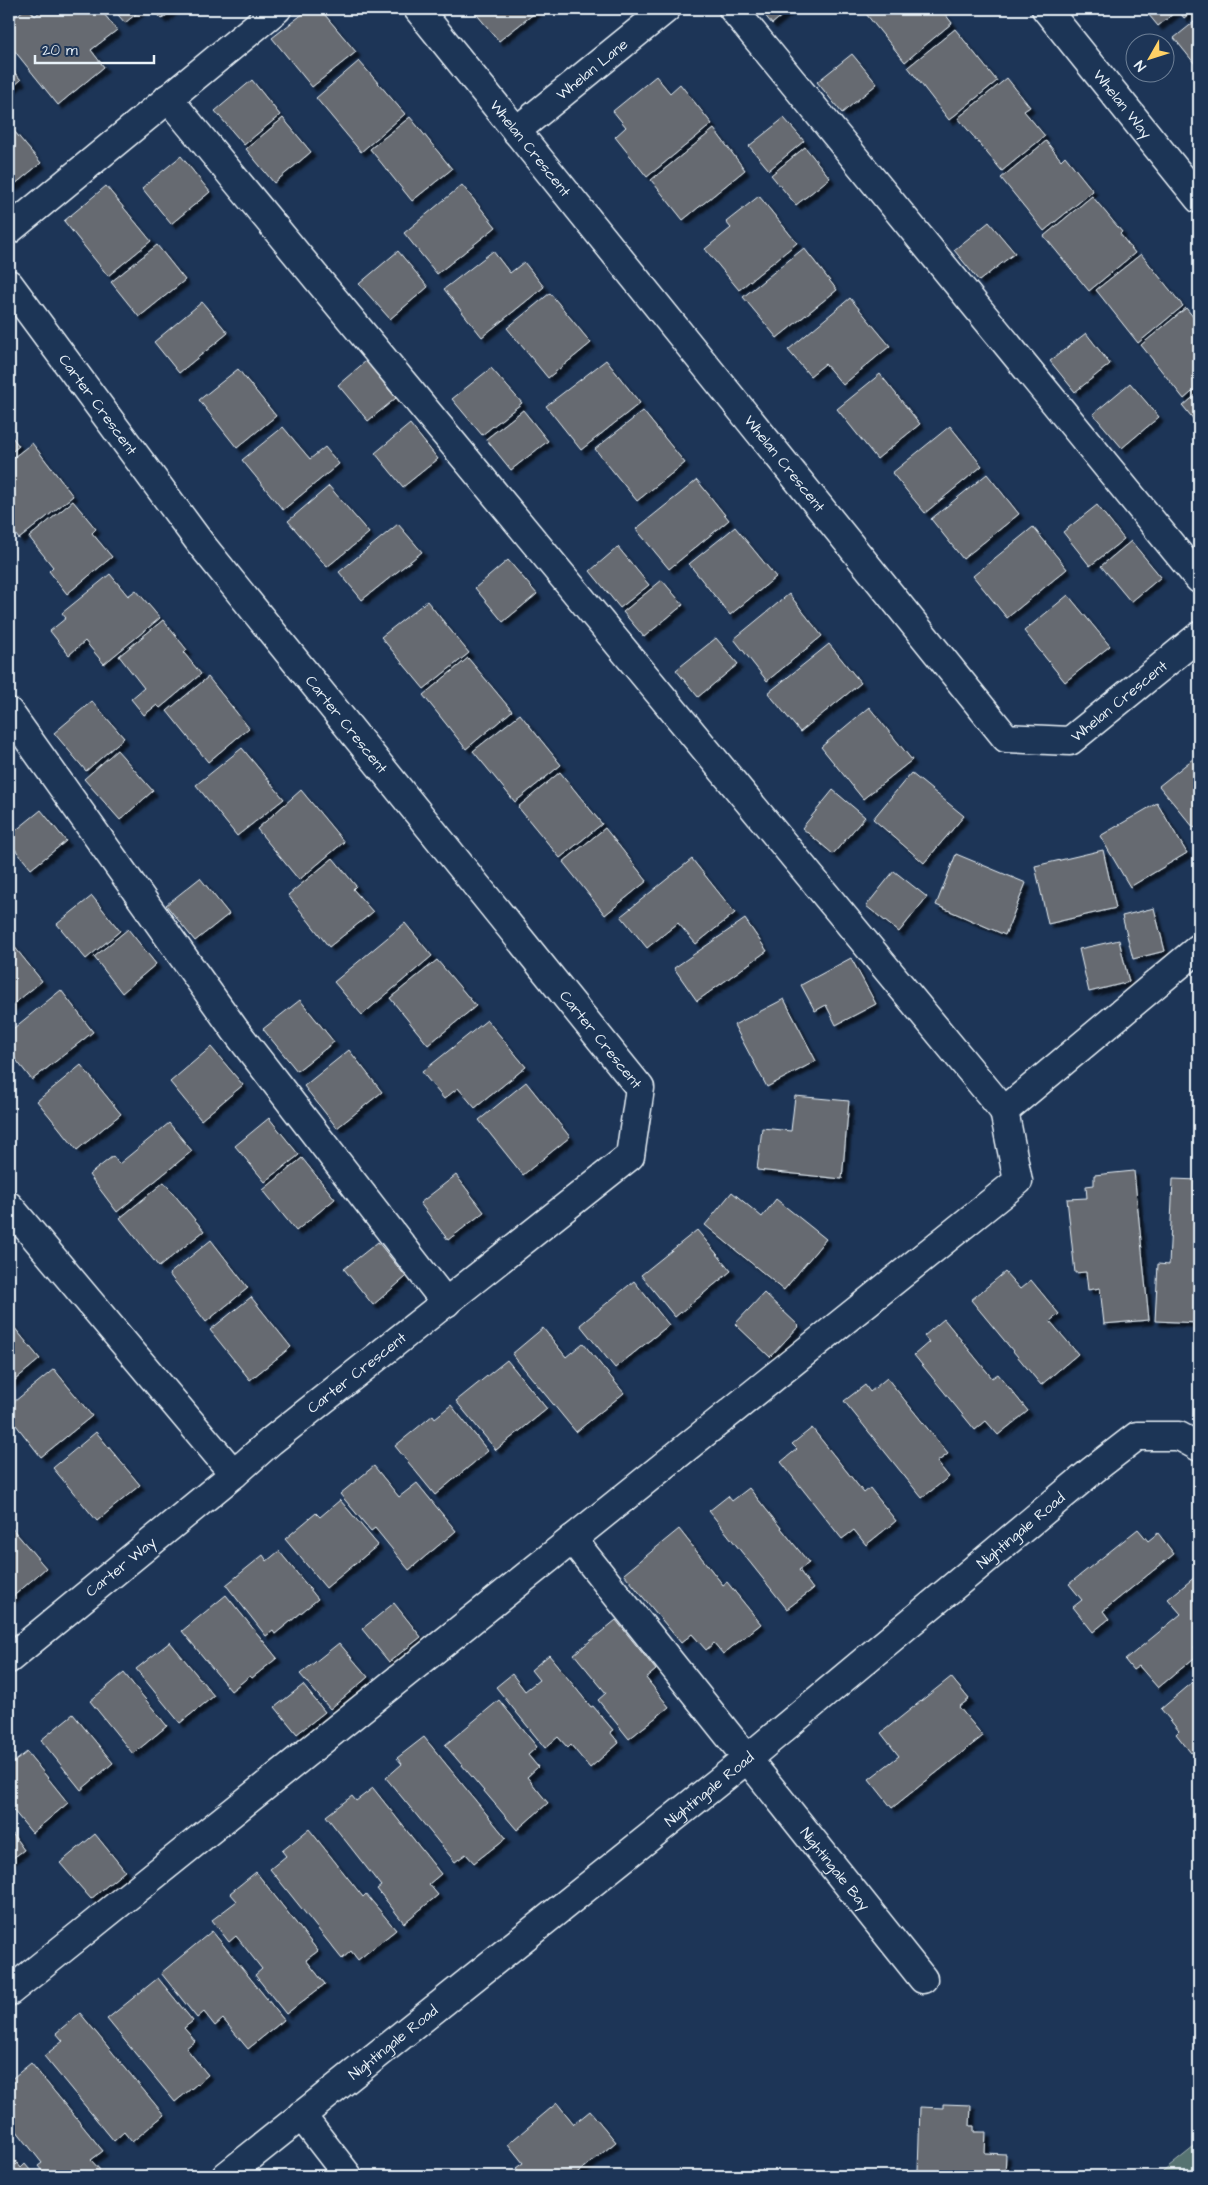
<svg xmlns="http://www.w3.org/2000/svg" width="1208" height="2185" font-family="'Architects Daughter',sans-serif">
  <style>
    .green { fill: #577371; stroke: #a0b2b4 }
    .building { fill: #666b71; stroke: #e8f1f8; filter: url(#shadow) }
    .lines { fill: none; stroke-linecap: round; stroke-linejoin: round }
    .minor-casing { stroke: #e8f1f8; stroke-width: 31 }
    .minor { stroke: #1d3557; stroke-width: 28 }
    .labels { text-anchor: middle; dominant-baseline: central; stroke-width: 4; stroke-linejoin: round; paint-order: stroke }
    .street-label { font-size: 15px; fill: #e8f1f8; stroke: #1d3557 }
  </style>
  <defs>
    <filter id="shadow"><feDropShadow dx="4.5" dy="4.5" stdDeviation="1" flood-color="#0009"/></filter>
  </defs>
  <rect width="100%" height="100%" fill="#1d3557"/>
  <filter id="ink" filterUnits="userSpaceOnUse"><feTurbulence type="fractalNoise" baseFrequency=".02" numOctaves="2"/><feDisplacementMap in="SourceGraphic" scale="10" xChannelSelector="R" yChannelSelector="G"/><feConvolveMatrix kernelMatrix="1 2 1 2 8 2 1 2 1" color-interpolation-filters="sRGB"/></filter>
  <g filter="url(#ink)">
    <path class="green" d="M 1199,2143 L 1199,2176 L 1158,2176 Z"/>
    <path class="building" d="M 25,9 L 29,9 L 35,16 L 43,9 L 100,9 L 117,30 L 91,50 L 104,67 L 58,105 L 9,44 L 9,22 Z
      M 113,9 L 142,9 L 125,23 Z
      M 153,9 L 174,9 L 162,19 Z
      M 309,9 L 320,9 L 356,52 L 312,87 L 272,38 Z
      M 472,9 L 540,9 L 499,41 Z
      M 760,9 L 790,9 L 772,24 Z
      M 862,9 L 941,9 L 952,23 L 905,62 Z
      M 1144,9 L 1195,9 L 1184,18 L 1178,10 L 1158,26 Z
      M 1199,18 L 1199,69 L 1174,38 Z
      M 955,29 L 997,81 L 949,120 L 908,67 Z
      M 852,54 L 877,84 L 842,113 L 817,82 Z
      M 359,61 L 405,114 L 361,152 L 316,98 Z
      M 9,66 L 21,80 L 9,90 Z
      M 656,76 L 670,93 L 680,84 L 712,124 L 647,177 L 615,137 L 626,127 L 613,111 Z
      M 1007,78 L 1030,107 L 1024,111 L 1045,136 L 1002,171 L 958,118 Z
      M 252,80 L 280,115 L 244,145 L 215,111 Z
      M 410,117 L 452,169 L 412,201 L 370,149 Z
      M 283,118 L 311,152 L 274,183 L 246,149 Z
      M 784,118 L 804,141 L 769,170 L 749,146 Z
      M 9,125 L 41,163 L 9,189 Z
      M 714,129 L 745,170 L 683,220 L 651,180 Z
      M 1046,141 L 1061,160 L 1065,156 L 1093,191 L 1044,231 L 1001,178 Z
      M 805,147 L 830,178 L 796,205 L 771,175 Z
      M 181,156 L 210,192 L 171,224 L 142,188 Z
      M 462,185 L 496,227 L 437,274 L 404,233 Z
      M 106,186 L 151,241 L 108,276 L 64,221 Z
      M 759,196 L 797,243 L 739,290 L 705,249 L 731,228 L 726,222 Z
      M 1092,196 L 1122,232 L 1120,234 L 1135,253 L 1089,291 L 1044,236 Z
      M 989,222 L 1015,253 L 979,281 L 954,250 Z
      M 157,245 L 185,280 L 139,317 L 111,282 Z
      M 804,248 L 837,290 L 777,338 L 743,297 Z
      M 398,251 L 428,287 L 390,319 L 359,284 Z
      M 493,251 L 510,273 L 524,262 L 544,287 L 482,337 L 444,289 Z
      M 1141,254 L 1183,306 L 1138,343 L 1096,290 Z
      M 550,293 L 591,343 L 548,378 L 507,328 Z
      M 850,298 L 890,346 L 843,385 L 825,364 L 810,376 L 788,350 Z
      M 202,302 L 228,333 L 179,373 L 154,342 Z
      M 1186,308 L 1199,324 L 1199,386 L 1184,399 L 1141,345 Z
      M 1086,333 L 1110,364 L 1075,392 L 1050,361 Z
      M 606,360 L 640,403 L 581,450 L 546,406 Z
      M 366,361 L 396,398 L 368,421 L 338,385 Z
      M 491,368 L 522,403 L 482,435 L 452,399 Z
      M 238,369 L 276,416 L 237,448 L 199,400 Z
      M 880,374 L 920,424 L 877,459 L 837,409 Z
      M 1130,383 L 1159,417 L 1122,448 L 1093,414 Z
      M 1199,392 L 1199,426 L 1183,406 Z
      M 523,410 L 548,441 L 511,470 L 486,439 Z
      M 643,411 L 685,463 L 637,501 L 595,449 Z
      M 410,424 L 438,459 L 403,487 L 375,453 Z
      M 950,426 L 982,466 L 925,513 L 892,473 Z
      M 283,427 L 310,459 L 325,447 L 339,464 L 283,510 L 242,460 Z
      M 9,433 L 19,446 L 9,454 Z
      M 32,443 L 73,496 L 19,539 L 9,526 L 9,461 Z
      M 987,474 L 1019,514 L 963,559 L 931,519 Z
      M 697,480 L 729,520 L 669,569 L 636,529 Z
      M 329,486 L 369,533 L 327,567 L 288,521 Z
      M 73,501 L 96,529 L 92,533 L 112,557 L 67,594 L 49,571 L 53,567 L 29,537 Z
      M 1097,505 L 1124,539 L 1090,566 L 1063,532 Z
      M 398,524 L 422,552 L 362,600 L 339,572 Z
      M 735,527 L 776,577 L 730,615 L 689,564 Z
      M 1033,527 L 1067,569 L 1007,618 L 973,576 Z
      M 1131,541 L 1161,577 L 1131,602 L 1101,566 Z
      M 618,547 L 649,585 L 620,608 L 590,571 Z
      M 508,560 L 537,594 L 503,622 L 475,588 Z
      M 110,574 L 128,596 L 136,590 L 160,618 L 104,664 L 85,641 L 69,655 L 50,631 L 66,618 L 62,613 Z
      M 662,580 L 683,605 L 644,637 L 623,612 Z
      M 789,594 L 822,636 L 767,681 L 734,639 Z
      M 1068,595 L 1110,646 L 1065,682 L 1024,631 Z
      M 427,601 L 469,653 L 424,689 L 381,637 Z
      M 163,620 L 187,650 L 184,653 L 201,674 L 160,708 L 157,705 L 144,715 L 131,699 L 144,688 L 119,656 Z
      M 716,638 L 738,664 L 698,697 L 676,670 Z
      M 829,644 L 861,683 L 800,732 L 768,693 Z
      M 468,658 L 512,711 L 466,749 L 423,695 Z
      M 208,677 L 249,728 L 208,762 L 167,711 Z
      M 92,701 L 124,738 L 86,771 L 54,733 Z
      M 869,707 L 912,760 L 863,799 L 821,747 Z
      M 520,714 L 561,765 L 515,802 L 473,751 Z
      M 242,748 L 284,799 L 237,836 L 196,785 Z
      M 117,750 L 153,791 L 120,820 L 84,779 Z
      M 1199,754 L 1199,824 L 1194,828 L 1159,786 Z
      M 560,772 L 602,824 L 560,858 L 518,807 Z
      M 911,773 L 964,816 L 924,863 L 873,819 Z
      M 301,790 L 344,842 L 299,880 L 257,829 Z
      M 833,790 L 865,817 L 833,854 L 802,828 Z
      M 1157,803 L 1187,853 L 1130,887 L 1100,836 Z
      M 41,810 L 66,841 L 31,869 L 9,842 L 9,836 Z
      M 605,828 L 647,881 L 605,915 L 563,862 Z
      M 1103,850 L 1116,908 L 1048,924 L 1035,866 Z
      M 956,854 L 1026,883 L 1005,935 L 936,905 Z
      M 333,858 L 356,886 L 353,889 L 373,912 L 329,947 L 288,895 Z
      M 692,859 L 735,913 L 696,944 L 678,923 L 647,948 L 621,916 Z
      M 894,871 L 927,897 L 899,932 L 866,906 Z
      M 200,878 L 229,914 L 195,941 L 166,905 Z
      M 92,896 L 120,931 L 86,959 L 57,924 Z
      M 1154,908 L 1165,951 L 1133,959 L 1122,916 Z
      M 745,919 L 767,951 L 697,1001 L 674,968 Z
      M 405,923 L 432,956 L 362,1015 L 334,982 Z
      M 128,929 L 156,964 L 122,993 L 94,957 Z
      M 9,940 L 42,981 L 9,1008 Z
      M 1119,940 L 1129,982 L 1089,992 L 1079,949 Z
      M 851,958 L 876,1004 L 836,1025 L 826,1005 L 815,1011 L 801,985 Z
      M 437,960 L 476,1006 L 428,1045 L 390,998 Z
      M 61,990 L 93,1032 L 32,1080 L 9,1051 L 9,1032 Z
      M 784,999 L 816,1061 L 767,1087 L 734,1025 Z
      M 300,1000 L 334,1042 L 297,1071 L 263,1029 Z
      M 487,1020 L 526,1067 L 475,1108 L 458,1088 L 444,1099 L 422,1072 Z
      M 211,1047 L 243,1085 L 201,1120 L 170,1082 Z
      M 349,1050 L 382,1092 L 337,1128 L 304,1086 Z
      M 81,1065 L 121,1114 L 77,1150 L 37,1101 Z
      M 526,1082 L 570,1137 L 523,1175 L 479,1120 Z
      M 795,1096 L 849,1101 L 842,1179 L 757,1170 L 762,1128 L 791,1131 Z
      M 269,1118 L 299,1155 L 265,1182 L 235,1146 Z
      M 169,1123 L 192,1151 L 117,1212 L 89,1175 L 113,1156 L 119,1164 Z
      M 302,1158 L 335,1199 L 296,1231 L 263,1190 Z
      M 1134,1171 L 1149,1320 L 1104,1324 L 1100,1288 L 1088,1290 L 1086,1272 L 1075,1273 L 1067,1199 L 1087,1198 L 1086,1186 L 1094,1185 L 1094,1175 Z
      M 456,1175 L 484,1212 L 448,1240 L 420,1203 Z
      M 1173,1179 L 1199,1180 L 1199,1323 L 1155,1321 L 1158,1264 L 1169,1265 Z
      M 164,1182 L 204,1231 L 159,1267 L 120,1218 Z
      M 732,1192 L 762,1217 L 776,1199 L 826,1239 L 784,1290 L 705,1225 Z
      M 697,1230 L 731,1271 L 675,1317 L 641,1275 Z
      M 211,1240 L 248,1288 L 206,1322 L 169,1274 Z
      M 378,1242 L 406,1277 L 373,1305 L 344,1269 Z
      M 1005,1272 L 1020,1289 L 1031,1280 L 1059,1314 L 1050,1321 L 1078,1354 L 1041,1385 L 971,1300 Z
      M 634,1281 L 669,1325 L 615,1368 L 580,1325 Z
      M 764,1293 L 799,1326 L 770,1357 L 735,1324 Z
      M 251,1297 L 291,1347 L 250,1380 L 210,1330 Z
      M 944,1319 L 992,1378 L 998,1374 L 1028,1411 L 998,1435 L 986,1421 L 975,1430 L 914,1355 L 929,1342 L 924,1336 Z
      M 9,1321 L 40,1359 L 9,1385 Z
      M 543,1328 L 566,1357 L 583,1343 L 624,1393 L 576,1432 L 512,1354 Z
      M 507,1360 L 547,1409 L 496,1450 L 456,1401 Z
      M 54,1369 L 92,1416 L 41,1457 L 9,1416 L 9,1406 Z
      M 887,1378 L 948,1454 L 937,1462 L 949,1477 L 922,1498 L 844,1401 L 865,1385 L 870,1392 Z
      M 451,1405 L 488,1451 L 435,1495 L 395,1446 L 433,1415 L 435,1418 Z
      M 812,1428 L 864,1493 L 870,1488 L 896,1521 L 866,1545 L 854,1530 L 842,1539 L 781,1462 L 797,1449 L 792,1444 Z
      M 96,1432 L 140,1485 L 97,1521 L 53,1468 Z
      M 374,1466 L 399,1497 L 417,1483 L 456,1531 L 409,1570 L 375,1528 L 371,1531 L 340,1494 Z
      M 749,1488 L 809,1563 L 799,1570 L 813,1589 L 787,1609 L 709,1511 L 728,1496 L 732,1501 Z
      M 340,1500 L 378,1545 L 326,1588 L 285,1539 L 316,1513 L 320,1517 Z
      M 10,1526 L 46,1568 L 9,1600 L 9,1527 Z
      M 679,1529 L 723,1585 L 727,1582 L 761,1624 L 723,1654 L 714,1643 L 706,1650 L 692,1634 L 681,1643 L 624,1574 Z
      M 1138,1529 L 1148,1541 L 1158,1533 L 1174,1554 L 1103,1611 L 1109,1619 L 1093,1632 L 1073,1607 L 1082,1600 L 1069,1584 Z
      M 279,1551 L 318,1599 L 275,1634 L 273,1631 L 266,1636 L 226,1585 L 263,1555 L 267,1561 Z
      M 1196,1576 L 1199,1580 L 1199,1643 L 1194,1647 L 1199,1654 L 1158,1688 L 1139,1666 L 1133,1670 L 1125,1660 L 1181,1614 L 1168,1599 Z
      M 226,1595 L 277,1658 L 252,1678 L 250,1676 L 231,1691 L 182,1631 Z
      M 394,1603 L 421,1637 L 389,1662 L 362,1629 Z
      M 616,1620 L 656,1670 L 646,1678 L 669,1707 L 629,1739 L 598,1700 L 606,1693 L 574,1654 Z
      M 170,1642 L 214,1696 L 180,1723 L 136,1669 Z
      M 339,1643 L 368,1677 L 330,1709 L 300,1674 Z
      M 549,1655 L 591,1707 L 593,1706 L 613,1730 L 610,1732 L 619,1743 L 590,1768 L 571,1745 L 568,1748 L 558,1737 L 545,1748 L 496,1687 L 512,1674 L 525,1691 L 539,1680 L 531,1670 Z
      M 124,1673 L 167,1726 L 133,1754 L 90,1701 Z
      M 951,1677 L 969,1699 L 959,1707 L 983,1736 L 892,1808 L 869,1779 L 899,1756 L 881,1733 Z
      M 1199,1677 L 1199,1747 L 1191,1753 L 1176,1734 L 1179,1731 L 1161,1709 Z
      M 303,1685 L 325,1712 L 297,1734 L 275,1707 Z
      M 499,1700 L 537,1747 L 528,1755 L 538,1767 L 527,1777 L 548,1803 L 517,1830 L 445,1745 Z
      M 73,1714 L 113,1763 L 81,1790 L 41,1740 Z
      M 424,1737 L 506,1838 L 474,1863 L 466,1854 L 455,1862 L 386,1778 L 402,1764 L 397,1758 Z
      M 27,1752 L 68,1803 L 32,1833 L 9,1805 L 9,1766 Z
      M 373,1788 L 441,1874 L 429,1884 L 438,1895 L 404,1923 L 377,1889 L 381,1886 L 326,1816 L 352,1796 L 356,1801 Z
      M 9,1829 L 24,1850 L 9,1861 Z
      M 309,1829 L 363,1897 L 366,1894 L 396,1930 L 358,1960 L 351,1951 L 342,1959 L 270,1869 L 286,1856 L 282,1851 Z
      M 95,1834 L 125,1871 L 91,1899 L 60,1863 Z
      M 256,1872 L 318,1951 L 306,1960 L 325,1984 L 286,2014 L 255,1975 L 262,1969 L 236,1936 L 229,1942 L 212,1920 L 237,1901 L 230,1893 Z
      M 212,1931 L 284,2020 L 248,2049 L 223,2019 L 215,2026 L 204,2012 L 197,2018 L 161,1973 Z
      M 158,1978 L 193,2021 L 184,2028 L 195,2041 L 186,2048 L 208,2075 L 175,2102 L 107,2019 Z
      M 80,2013 L 164,2115 L 132,2142 L 124,2132 L 114,2141 L 44,2056 L 63,2041 L 56,2033 Z
      M 31,2063 L 103,2151 L 91,2160 L 100,2170 L 92,2176 L 46,2176 L 38,2166 L 42,2163 L 9,2121 L 9,2081 Z
      M 557,2103 L 574,2124 L 590,2111 L 616,2142 L 574,2176 L 523,2176 L 516,2168 L 523,2163 L 508,2144 Z
      M 943,2104 L 971,2105 L 970,2126 L 974,2126 L 974,2132 L 986,2132 L 985,2153 L 1006,2154 L 1005,2176 L 930,2176 L 930,2171 L 918,2171 L 920,2107 L 943,2108 Z
      M 9,2153 L 21,2168 L 25,2164 L 35,2176 L 9,2176 Z"/>
    <g class="lines">
      <defs>
        <g id="minor">
          <path id="s1" d="M 418,9 L 1006,738 L 1070,741 L 1199,636"/>
          <path d="M 733,9 L 1199,579"/>
          <path id="s2" d="M 1046,9 L 1199,199"/>
          <path id="s3" d="M 516,131 L 666,9"/>
          <path d="M 9,230 L 277,9"/>
          <path id="s4" d="M 9,284 L 201,544 L 640,1088 L 630,1156 L 271,1441 L 234,1474 L 9,1659"/>
          <path d="M 9,712 L 235,1030 L 446,1303"/>
          <path d="M 1004,1111 L 1199,948"/>
          <path d="M 9,1206 L 234,1474"/>
          <path id="s5" d="M 572,1539 L 923,1979"/>
          <path d="M 9,1992 L 1018,1181 L 1004,1111 L 168,98"/>
          <path d="M 301,2115 L 348,2176"/>
          <path id="s6" d="M 226,2176 L 747,1759 L 1093,1470 L 1137,1436 L 1179,1436 L 1199,1447"/>
        </g>
      </defs>
      <use href="#minor" class="minor-casing"/>
      <use href="#minor" class="minor"/>
    </g>
  </g>
  <g class="labels">
    <g class="street-label">
      <text stroke="none"><textPath href="#s3" startOffset="98">Whelan Lane</textPath></text>
      <text stroke="none"><textPath href="#s2" startOffset="122">Whelan Way</textPath></text>
      <text stroke="none"><textPath href="#s1" startOffset="179">Whelan Crescent</textPath></text>
      <text stroke="none"><textPath href="#s4" startOffset="150">Carter Crescent</textPath></text>
      <text stroke="none"><textPath href="#s1" startOffset="584">Whelan Crescent</textPath></text>
      <text stroke="none"><textPath href="#s1" startOffset="1064">Whelan Crescent</textPath></text>
      <text stroke="none"><textPath href="#s4" startOffset="555">Carter Crescent</textPath></text>
      <text stroke="none"><textPath href="#s4" startOffset="960">Carter Crescent</textPath></text>
      <text transform="translate(357 1373) rotate(-38)">Carter Crescent</text>
      <text stroke="none"><textPath href="#s6" startOffset="1024">Nightingale Road</textPath></text>
      <text transform="translate(121 1567) rotate(-39)">Carter Way</text>
      <text stroke="none"><textPath href="#s6" startOffset="619">Nightingale Road</textPath></text>
      <text stroke="none"><textPath href="#s5" startOffset="422">Nightingale Bay</textPath></text>
      <text stroke="none"><textPath href="#s6" startOffset="214">Nightingale Road</textPath></text>
    </g>
  </g>
  <rect width="1208" height="2185" fill="none" stroke="#1d3557" stroke-width="30"/>
  <rect x="15" y="15" width="1178" height="2155" fill="none" stroke="#e8f1f8" stroke-width="2" filter="url(#ink)"/>
  <g transform="translate(1150 58) rotate(231)"><circle r="24" fill="#1d3557" stroke="#6e8097"/>
  <path d="M0-4L9 19L0 12L-9 19Z" fill="#ffd166"/>
  <text y="-8" font-size="14" font-weight="bold" text-anchor="middle" fill="#e8f1f8">N</text>
  </g>
  <path d="M35 55v8h119v-8" fill="none" stroke="#e8f1f8" stroke-width="2.5"/>
  <text x="42" y="55" font-size="15" fill="#e8f1f8" stroke="#1d3557" stroke-width="4" paint-order="stroke">20 m</text>
</svg>
